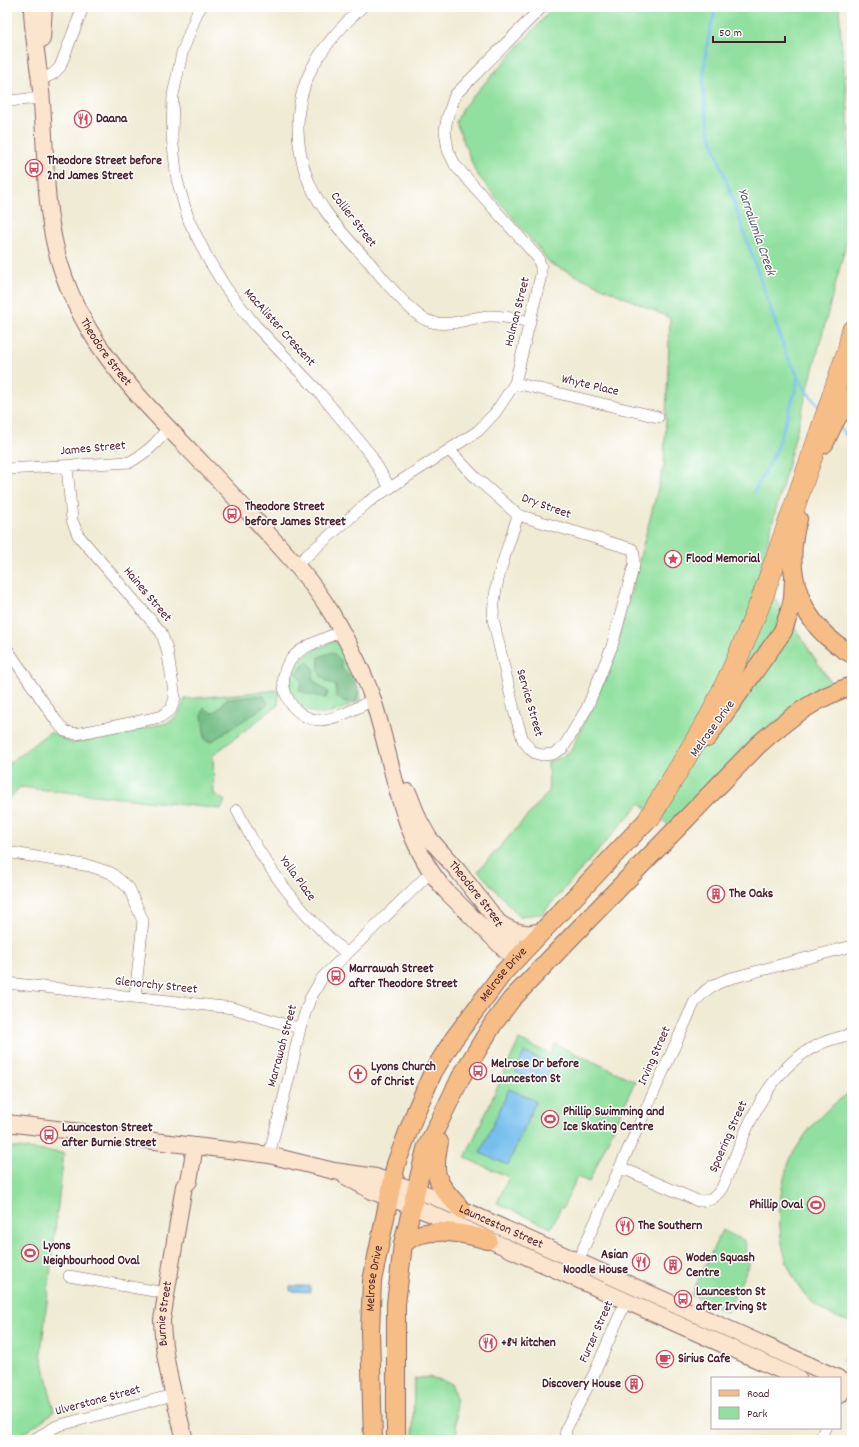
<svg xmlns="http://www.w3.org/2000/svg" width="859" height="1447" font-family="Dekko,sans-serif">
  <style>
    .industrial { fill: #c6c0da }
    .green { fill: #91e09f; stroke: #6e8065 }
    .forest { fill: #74be86; stroke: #5f6e58 }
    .water { fill: #75beed; stroke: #606e8c }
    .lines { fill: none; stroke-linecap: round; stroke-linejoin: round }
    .stream { stroke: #75beed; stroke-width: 3 }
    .street-casing { stroke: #846666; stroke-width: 12 }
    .secondary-casing { stroke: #846666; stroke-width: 18 }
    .primary-casing { stroke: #846666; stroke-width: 20 }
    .highway-casing { stroke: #846666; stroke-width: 22 }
    .street { stroke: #fff; stroke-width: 11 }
    .secondary { stroke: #fbe5cf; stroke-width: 16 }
    .primary { stroke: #f6be86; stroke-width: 18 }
    .highway { stroke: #f6be86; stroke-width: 21 }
    .labels { text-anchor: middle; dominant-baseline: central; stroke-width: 3; stroke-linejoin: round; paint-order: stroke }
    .poi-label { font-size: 13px; font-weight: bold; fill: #4a1f2b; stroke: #fff; text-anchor: start }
    .street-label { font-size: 13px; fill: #4a1f2b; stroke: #fff }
    .water-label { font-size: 14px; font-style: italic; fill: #59576f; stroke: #fff }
  </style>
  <rect width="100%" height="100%" fill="#fff"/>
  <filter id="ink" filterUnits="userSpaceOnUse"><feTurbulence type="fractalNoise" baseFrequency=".025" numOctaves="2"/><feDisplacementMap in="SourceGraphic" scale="8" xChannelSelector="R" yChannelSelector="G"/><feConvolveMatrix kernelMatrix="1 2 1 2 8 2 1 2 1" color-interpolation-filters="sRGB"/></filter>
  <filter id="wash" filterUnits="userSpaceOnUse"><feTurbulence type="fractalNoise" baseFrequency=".012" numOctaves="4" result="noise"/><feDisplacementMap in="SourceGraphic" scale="16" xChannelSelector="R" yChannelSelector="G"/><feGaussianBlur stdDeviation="0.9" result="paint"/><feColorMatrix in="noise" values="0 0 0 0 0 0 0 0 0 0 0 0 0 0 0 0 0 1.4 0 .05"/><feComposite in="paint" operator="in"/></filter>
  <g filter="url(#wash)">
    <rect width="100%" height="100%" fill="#f0ebd4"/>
    <path class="industrial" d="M 851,1346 L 852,1346 L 852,1366 L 841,1362 Z"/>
    <path class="green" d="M 554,7 L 839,7 L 841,38 L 848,111 L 851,225 L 759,574 L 833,686 L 670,826 L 640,803 L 542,914 L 519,916 L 478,871 L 549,792 L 548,762 L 562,757 L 572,749 L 613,660 L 664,465 L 670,318 L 551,264 L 476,173 L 456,122 L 464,106 Z
      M 336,641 L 347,658 L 362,700 C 351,704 337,713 324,714 C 316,715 299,708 294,701 C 286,690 287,674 296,664 C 306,652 321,647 336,641 Z
      M 279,690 L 278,705 L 213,755 L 214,794 L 225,801 L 221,809 L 20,787 L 7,801 L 7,763 L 9,763 L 50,732 L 72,743 L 167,723 C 179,717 180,712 185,699 Z
      M 519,1040 L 551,1054 L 555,1044 L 635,1081 L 589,1182 L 577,1177 L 563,1208 L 561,1207 L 551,1228 L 497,1203 L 509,1177 L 465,1158 Z
      M 852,1091 L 852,1322 C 780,1307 767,1218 790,1160 C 792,1154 796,1149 799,1144 C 813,1122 830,1105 852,1091 Z
      M 7,1147 L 64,1153 L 41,1353 L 54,1412 L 14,1440 L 7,1436 Z
      M 722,1230 L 745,1241 L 749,1265 L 727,1312 L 691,1295 Z
      M 429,1377 L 451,1383 C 459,1400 454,1421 458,1440 L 413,1440 L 414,1379 Z"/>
    <path class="forest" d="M 332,652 L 341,660 L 342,669 C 350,675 352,683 359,690 L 356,702 L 344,702 L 336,697 L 336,686 C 319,678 318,676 319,657 Z
      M 307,661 L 315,670 L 312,678 L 317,684 L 328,692 L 326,698 L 307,694 L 299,690 L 302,682 L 297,673 Z
      M 263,695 L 268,704 L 211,742 L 205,740 L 202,714 L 204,708 L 212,713 L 219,709 L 225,700 Z"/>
    <path class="water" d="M 524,1052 L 552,1064 L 543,1084 L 515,1072 Z
      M 509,1089 L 536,1101 L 508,1165 L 480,1153 Z
      M 290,1286 L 310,1286 L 310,1292 L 290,1291 Z"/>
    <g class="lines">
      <path class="stream" d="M 716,7 C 707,40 700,73 705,107 C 706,116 709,125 710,134 L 787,356 L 807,392 L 820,407
        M 839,427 L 852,442
        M 754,492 L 776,451 L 795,392 L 798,375"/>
    </g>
  </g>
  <g filter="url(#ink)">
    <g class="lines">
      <defs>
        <path id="street" d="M 201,7 L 197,13 L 182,53 L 173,95 L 172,137 L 177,180 L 189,221 L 208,259 L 226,288 L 255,325 L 319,392 L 370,454 L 390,488
          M 362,7 C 342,26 323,46 311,70 C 289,114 296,170 324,209 C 337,228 353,245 369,262 C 381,276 410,313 426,320 C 447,329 467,318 488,316 C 502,315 517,319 530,322
          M 40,80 L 53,74 L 60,67 L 83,7
          M 7,101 L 41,98
          M 515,383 L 658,417
          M 449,450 L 476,478 L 518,515 L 632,549 L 634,554 L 634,565 L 612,646 L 587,708 L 563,748 L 553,754 L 542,755 L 535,753 L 530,749 L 523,740 L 515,714 L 493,619 C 493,583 508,548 518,515
          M 7,469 L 130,462 C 147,452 158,443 168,427
          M 296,565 L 368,502 L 478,431 L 495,413 L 515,383 L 541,275 L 541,267 L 538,258 L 455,165 L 448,150 L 445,131 L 447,118 L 455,95 L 542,7
          M 341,631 C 326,639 305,644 293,657 C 271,680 290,720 321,720 C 339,719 357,707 373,700
          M 7,649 L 57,722 L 65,731 L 76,734 L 160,717 L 171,709 L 175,698 L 167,649 L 161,632 L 78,535 L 72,520 L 67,466
          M 237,810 C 262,863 302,916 347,954
          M 7,852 L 90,866 L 111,873 L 129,888 L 143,921 L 135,997
          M 7,983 L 233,1008 L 283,1024 L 300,1028
          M 269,1155 L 293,1061 L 300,1028 L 310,999 L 322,978 L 431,872
          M 620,1167 L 698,1201 C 711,1201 714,1199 722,1188 C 745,1135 763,1070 820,1044 C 830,1039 841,1037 852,1034
          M 575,1267 L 694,1003 C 706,988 711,986 728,979 L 852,946
          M 69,1276 L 165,1293
          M 33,1440 L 57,1426 L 173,1395
          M 565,1440 L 566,1429 L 594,1374 L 626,1301
          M 820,1440 L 825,1428"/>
        <g id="secondary">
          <path id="s1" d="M 32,7 C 32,28 36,47 38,67 C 41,84 42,101 43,118 C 46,161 45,206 56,249 C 78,341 139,397 202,463 C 226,487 248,512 271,537 C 295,563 319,590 336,621 C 349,645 362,668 371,694 C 394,760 398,837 446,891 L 507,952 L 518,958"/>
          <path d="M 42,39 L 44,7"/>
          <path id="s2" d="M 408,792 L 419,820 L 429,838 L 458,871 L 496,919 L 501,931 L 515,947"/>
          <path d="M 498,922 C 512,932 527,937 543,930"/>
          <path id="s3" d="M 7,1123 L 269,1155 L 334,1171 L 376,1177 L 432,1196 L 838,1378"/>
          <path d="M 345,1176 L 372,1191 L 427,1212 L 798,1378"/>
          <path d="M 840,1395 L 846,1382"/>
          <path id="s4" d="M 185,1440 C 175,1400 163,1361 162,1320 L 184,1186 L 189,1181 L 195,1146"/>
        </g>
        <g id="primary">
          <path d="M 824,444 L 835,421 L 852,396"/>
          <path d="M 798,519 C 782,573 801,627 852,654"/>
          <path d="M 707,738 L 783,631 L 791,607 L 793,598 L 794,579"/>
          <path d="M 439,1142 C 431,1178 438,1184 462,1210"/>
          <path d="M 403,1244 C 424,1224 463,1233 488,1240"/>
          <path id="s5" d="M 373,1440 L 370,1331 L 372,1281 L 396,1164 L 416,1111 L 433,1072 L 453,1040 L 503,973 L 650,817 L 658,806"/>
          <path d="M 396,1440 L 396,1304 L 403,1244 L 426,1149 L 461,1077 L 493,1024 L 511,1000 L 574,934 L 758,745 C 786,720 816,697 852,686"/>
        </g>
        <path id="highway" d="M 650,817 L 711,715 L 735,664 L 761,601 L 816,445 L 848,350 L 852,331"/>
      </defs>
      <use href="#street" class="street-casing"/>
      <use href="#secondary" class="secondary-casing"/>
      <use href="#primary" class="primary-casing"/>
      <use href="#highway" class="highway-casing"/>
      <use href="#street" class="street"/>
      <use href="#secondary" class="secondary"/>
      <use href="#primary" class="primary"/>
      <use href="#highway" class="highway"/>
    </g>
  </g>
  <defs>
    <symbol id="restaurant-ring" viewBox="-11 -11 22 22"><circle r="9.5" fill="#fff" stroke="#d1495b" stroke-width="1.5"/><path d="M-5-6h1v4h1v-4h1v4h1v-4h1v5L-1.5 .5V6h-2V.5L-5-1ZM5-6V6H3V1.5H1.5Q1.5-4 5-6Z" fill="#d1495b"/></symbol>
    <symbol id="bus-ring" viewBox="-11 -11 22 22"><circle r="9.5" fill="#fff" stroke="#d1495b" stroke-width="1.5"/><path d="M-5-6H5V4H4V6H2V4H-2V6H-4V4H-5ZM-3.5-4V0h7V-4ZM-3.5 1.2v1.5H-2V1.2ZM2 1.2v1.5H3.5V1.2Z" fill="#d1495b"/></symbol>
    <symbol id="sight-ring" viewBox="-11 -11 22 22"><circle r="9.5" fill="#fff" stroke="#d1495b" stroke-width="1.5"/><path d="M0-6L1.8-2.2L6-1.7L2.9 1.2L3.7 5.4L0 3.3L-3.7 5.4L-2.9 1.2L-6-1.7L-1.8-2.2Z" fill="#d1495b"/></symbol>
    <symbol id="building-ring" viewBox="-11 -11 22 22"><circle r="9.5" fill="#fff" stroke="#d1495b" stroke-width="1.5"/><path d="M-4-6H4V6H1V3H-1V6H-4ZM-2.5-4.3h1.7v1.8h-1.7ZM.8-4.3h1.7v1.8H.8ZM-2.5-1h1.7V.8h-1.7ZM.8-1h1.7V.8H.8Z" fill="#d1495b"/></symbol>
    <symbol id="church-ring" viewBox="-11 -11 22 22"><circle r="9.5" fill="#fff" stroke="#d1495b" stroke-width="1.5"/><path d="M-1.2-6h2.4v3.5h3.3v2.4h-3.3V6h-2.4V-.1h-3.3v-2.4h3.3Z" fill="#d1495b"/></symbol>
    <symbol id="stadium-ring" viewBox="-11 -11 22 22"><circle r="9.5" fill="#fff" stroke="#d1495b" stroke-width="1.5"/><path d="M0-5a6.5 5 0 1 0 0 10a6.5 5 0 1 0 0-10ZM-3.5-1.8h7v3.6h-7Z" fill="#d1495b"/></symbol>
    <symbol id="cafe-ring" viewBox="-11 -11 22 22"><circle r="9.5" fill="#fff" stroke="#d1495b" stroke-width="1.5"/><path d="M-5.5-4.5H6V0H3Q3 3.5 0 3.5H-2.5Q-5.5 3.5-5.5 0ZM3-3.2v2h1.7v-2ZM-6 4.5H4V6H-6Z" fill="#d1495b"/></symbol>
  </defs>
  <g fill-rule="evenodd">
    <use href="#restaurant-ring" x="73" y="109" width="20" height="20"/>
    <use href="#bus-ring" x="24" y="158" width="20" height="20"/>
    <use href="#bus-ring" x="222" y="504" width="20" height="20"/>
    <use href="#sight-ring" x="663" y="549" width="20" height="20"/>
    <use href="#building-ring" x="706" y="884" width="20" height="20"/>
    <use href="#bus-ring" x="326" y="966" width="20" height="20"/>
    <use href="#bus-ring" x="468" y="1061" width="20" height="20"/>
    <use href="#church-ring" x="348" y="1064" width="20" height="20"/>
    <use href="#stadium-ring" x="540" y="1109" width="20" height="20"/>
    <use href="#bus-ring" x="39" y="1125" width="20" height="20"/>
    <use href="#stadium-ring" x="806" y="1195" width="20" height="20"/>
    <use href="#restaurant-ring" x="615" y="1216" width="20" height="20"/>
    <use href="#stadium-ring" x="20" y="1243" width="20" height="20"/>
    <use href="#restaurant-ring" x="631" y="1252" width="20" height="20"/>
    <use href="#building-ring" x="663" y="1255" width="20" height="20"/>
    <use href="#bus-ring" x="673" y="1289" width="20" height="20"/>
    <use href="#restaurant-ring" x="478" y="1333" width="20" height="20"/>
    <use href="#cafe-ring" x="655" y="1349" width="20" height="20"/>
    <use href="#building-ring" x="624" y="1374" width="20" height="20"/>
  </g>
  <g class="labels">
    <g class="poi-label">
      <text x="96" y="119">Daana</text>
      <text x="47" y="161">Theodore Street before<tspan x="47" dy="15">2nd James Street</tspan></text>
      <text x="245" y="507">Theodore Street<tspan x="245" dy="15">before James Street</tspan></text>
      <text x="686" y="559">Flood Memorial</text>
      <text x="729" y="894">The Oaks</text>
      <text x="349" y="969">Marrawah Street<tspan x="349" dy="15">after Theodore Street</tspan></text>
      <text x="491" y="1064">Melrose Dr before<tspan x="491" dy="15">Launceston St</tspan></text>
      <text x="371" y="1067">Lyons Church<tspan x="371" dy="15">of Christ</tspan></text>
      <text x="563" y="1112">Phillip Swimming and<tspan x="563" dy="15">Ice Skating Centre</tspan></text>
      <text x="62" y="1128">Launceston Street<tspan x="62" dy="15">after Burnie Street</tspan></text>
      <text x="803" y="1205" text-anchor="end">Phillip Oval</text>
      <text x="638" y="1226">The Southern</text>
      <text x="43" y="1246">Lyons<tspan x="43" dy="15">Neighbourhood Oval</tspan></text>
      <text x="628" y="1255" text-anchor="end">Asian<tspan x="628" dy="15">Noodle House</tspan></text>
      <text x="686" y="1258">Woden Squash<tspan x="686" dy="15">Centre</tspan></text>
      <text x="696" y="1292">Launceston St<tspan x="696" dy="15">after Irving St</tspan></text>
      <text x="501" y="1343">+84 kitchen</text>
      <text x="678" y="1359">Sirius Cafe</text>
      <text x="621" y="1384" text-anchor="end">Discovery House</text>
    </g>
    <g class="street-label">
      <text transform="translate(353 220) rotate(52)">Collier Street</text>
      <text transform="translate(518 312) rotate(-76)">Holman Street</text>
      <text transform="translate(279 328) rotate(48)">MacAlister Crescent</text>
      <text stroke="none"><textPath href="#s1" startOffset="359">Theodore Street</textPath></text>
      <text transform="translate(590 386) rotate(13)">Whyte Place</text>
      <text transform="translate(93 449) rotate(-5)">James Street</text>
      <text transform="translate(546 507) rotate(20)">Dry Street</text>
      <text transform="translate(147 595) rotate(50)">Haines Street</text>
      <text transform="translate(529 703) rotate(74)">Service Street</text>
      <text transform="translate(713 729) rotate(-54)">Melrose Drive</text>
      <text transform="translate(297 879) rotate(54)">Yolla Place</text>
      <text stroke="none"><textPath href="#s2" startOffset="124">Theodore Street</textPath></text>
      <text stroke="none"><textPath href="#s5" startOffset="498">Melrose Drive</textPath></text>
      <text transform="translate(156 986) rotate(6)">Glenorchy Street</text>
      <text transform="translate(283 1046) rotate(-75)">Marrawah Street</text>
      <text transform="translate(655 1056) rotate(-66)">Irving Street</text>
      <text transform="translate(729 1137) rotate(-66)">Spoering Street</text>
      <text stroke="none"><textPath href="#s3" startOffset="508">Launceston Street</textPath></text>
      <text stroke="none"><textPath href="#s5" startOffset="162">Melrose Drive</textPath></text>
      <text stroke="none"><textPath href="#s4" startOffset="129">Burnie Street</textPath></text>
      <text transform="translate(597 1332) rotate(-66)">Furzer Street</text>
      <text transform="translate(98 1401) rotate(-15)">Ulverstone Street</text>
    </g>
    <g class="water-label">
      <text transform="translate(756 232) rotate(71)">Yarralumla Creek</text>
    </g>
  </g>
  <rect width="859" height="1447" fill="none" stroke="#fff" stroke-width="24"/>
  <rect x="711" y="1377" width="130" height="52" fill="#ffffff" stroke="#b7a5aa"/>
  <rect x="719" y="1390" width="20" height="6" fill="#f6be86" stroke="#b7a5aa"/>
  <text x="747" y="1397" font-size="12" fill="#4a1f2b">Road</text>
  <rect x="719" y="1407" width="20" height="12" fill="#91e09f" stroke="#b7a5aa"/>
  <text x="747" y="1417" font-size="12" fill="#4a1f2b">Park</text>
  <path d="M713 36v6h72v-6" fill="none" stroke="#4a1f2b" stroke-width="2"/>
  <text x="719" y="36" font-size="12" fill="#4a1f2b" stroke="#ffffff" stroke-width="3" paint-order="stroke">50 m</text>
</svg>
